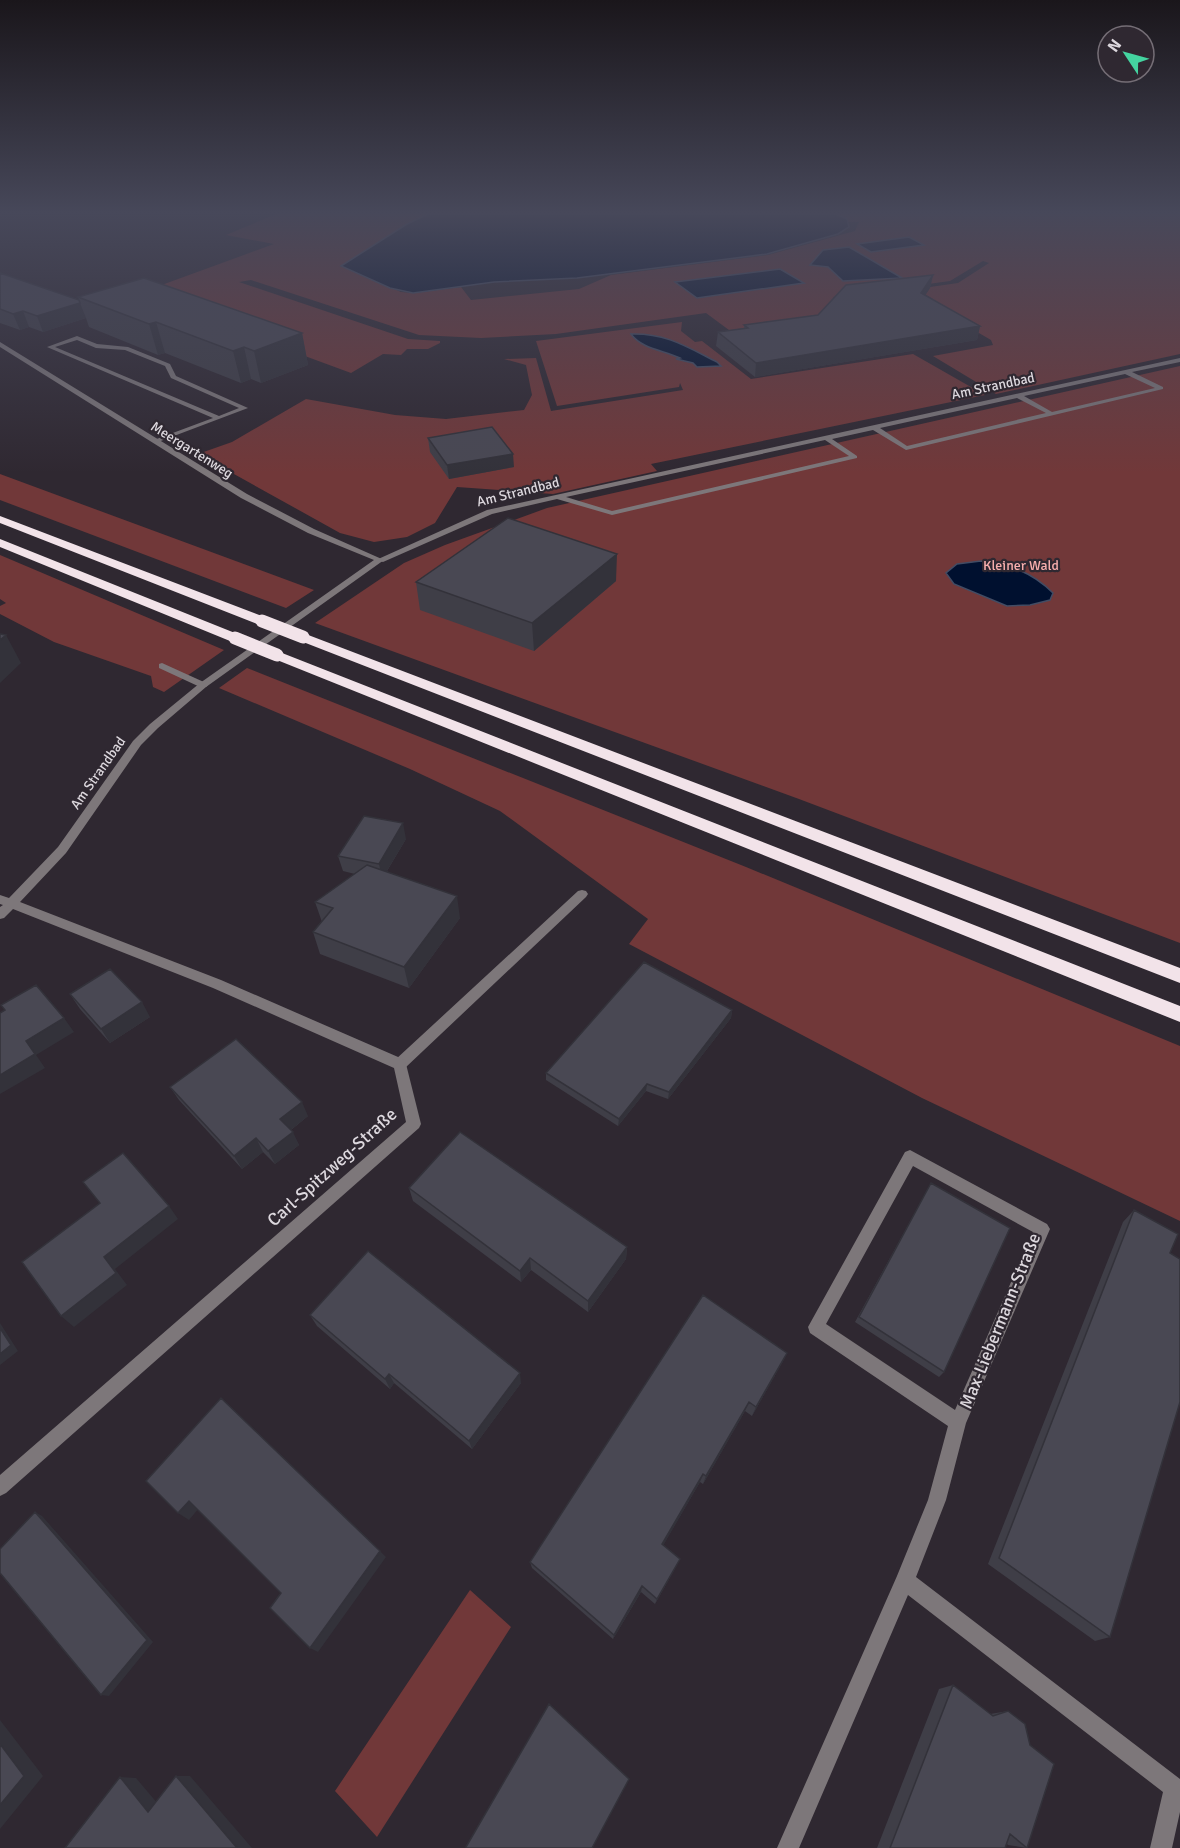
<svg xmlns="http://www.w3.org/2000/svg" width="1180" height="1848" font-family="Signika,sans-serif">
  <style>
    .green { fill: #713839 }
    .water { fill: #00102f; stroke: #424c64; stroke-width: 1.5 }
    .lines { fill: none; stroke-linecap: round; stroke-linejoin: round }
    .lane { fill: #7d777a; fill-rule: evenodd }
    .street { fill: #7d777a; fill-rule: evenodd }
    .highway { fill: #f2e3e9; fill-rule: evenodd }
    .highway-bridge { stroke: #f2e3e9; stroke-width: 13 }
    .wall { fill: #3f3e47 }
    .shaded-wall { fill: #33323a }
    .building { fill: #494853; stroke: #33323a; stroke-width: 1.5 }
    .labels { text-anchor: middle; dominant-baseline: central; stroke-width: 4.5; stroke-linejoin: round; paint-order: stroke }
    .far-street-label { font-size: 14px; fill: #ddd8de; stroke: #2f2831 }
    .far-park-label { font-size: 14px; fill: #f9afae; stroke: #2f2831 }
    .near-street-label { font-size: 18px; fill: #ddd8de; stroke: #2f2831 }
  </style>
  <rect width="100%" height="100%" fill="#2f2831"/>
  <path class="green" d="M 276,214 L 428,214 L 407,224 L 341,266 L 401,292 L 413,293 L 461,287 L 471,300 L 579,289 L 611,275 L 768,255 L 855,231 L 859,222 L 848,222 L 847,219 L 836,214 L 1180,214 L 1180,354 L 996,394 L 933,356 L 993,345 L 991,340 L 972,329 L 920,316 L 933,299 L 916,289 L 958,283 L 989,263 L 983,261 L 950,281 L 833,297 L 860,314 L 733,333 L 706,313 L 556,334 L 481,338 L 419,335 L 251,280 L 239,282 L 408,339 L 440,341 L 440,343 L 428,349 L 407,349 L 401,355 L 383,354 L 351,373 L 137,294 L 274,244 L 226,235 Z
    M 682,322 L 681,331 L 695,342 L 702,341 L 751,379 L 913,354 L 985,395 L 651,464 L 657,471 L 553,494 L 457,487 L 435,523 L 407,537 L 374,542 L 340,533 L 198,454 L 232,442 L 306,399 L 395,415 L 446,419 L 524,410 L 532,395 L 526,365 L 504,359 L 536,358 L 551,411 L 683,390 L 680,383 L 679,387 L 557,406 L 536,341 Z
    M 1180,366 L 1180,943 L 799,799 L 315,623 L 404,563 L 445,545 L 547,508 Z
    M 0,474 L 314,590 L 286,608 L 0,500 Z
    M 0,555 L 224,650 L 164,692 L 153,687 L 151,676 L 54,642 L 0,614 L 0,606 L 6,603 L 0,599 Z
    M 247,668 L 746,867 L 1180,1046 L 1180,1221 L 922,1098 L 629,944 L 648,919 L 500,811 L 410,769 L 219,688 Z
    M 470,1590 L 511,1627 L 377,1837 L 335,1791 Z"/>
  <path class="water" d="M 428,214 L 836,214 L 847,219 L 849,227 L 838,234 L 767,254 L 577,278 L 494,282 L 413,293 L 390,288 L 341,266 L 407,224 Z
    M 909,237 L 924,245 L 871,252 L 857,244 Z
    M 849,247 L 902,278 L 843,281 L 828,267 L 810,265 L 823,250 Z
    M 780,269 L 804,283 L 697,298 L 675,282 Z
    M 631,334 C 666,333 687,347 717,362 L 721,366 L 697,367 L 693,363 L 676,359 L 680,358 C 663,350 642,349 631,334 Z
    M 981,561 C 1009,564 1032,572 1053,593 L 1050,600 L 1030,605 L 1007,606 L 954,584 L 946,573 L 957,564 Z"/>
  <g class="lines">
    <path class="lane" d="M 77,336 L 97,344 L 128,347 L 170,364 L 176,376 L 248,408 L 158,442 L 154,442 L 154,440 L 213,418 L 47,347 ZM 77,340 L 96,348 L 125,350 L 165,366 L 171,378 L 239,408 L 219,416 L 55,347 Z
      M 1180,358 L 1180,362 L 1132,372 L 1163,387 L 1163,389 L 906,450 L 873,430 L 832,439 L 857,456 L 857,458 L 612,515 L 557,499 L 492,514 L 383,562 L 376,560 L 487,510 ZM 1125,374 L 1155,388 L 1052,412 L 1024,396 ZM 1017,398 L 1046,413 L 907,446 L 880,428 ZM 825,440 L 849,456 L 612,511 L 566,497 Z
      M 162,663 L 206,683 L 208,685 L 206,687 L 200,687 L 159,668 L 159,664 Z
      M 582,890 L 586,891 L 588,894 L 586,897 L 405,1068 L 400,1070 L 395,1068 L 393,1064 L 395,1060 L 578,891 Z"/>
    <path class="street" d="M 0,342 L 247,494 L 314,529 L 384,560 L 206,687 L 158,728 L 141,745 L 66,853 L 20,902 L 221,980 L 405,1060 L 421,1124 L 419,1128 L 6,1493 L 0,1496 L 0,1475 L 406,1122 L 394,1068 L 213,988 L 13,909 L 4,918 L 0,919 L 0,907 L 3,905 L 0,904 L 0,895 L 9,898 L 58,847 L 133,741 L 150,724 L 200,683 L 374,560 L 308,533 L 241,498 L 0,347 Z
      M 910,1150 L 1047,1224 L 1050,1229 L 966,1423 L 946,1500 L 916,1577 L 1180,1779 L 1180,1812 L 1172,1848 L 1150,1848 L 1163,1792 L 908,1595 L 799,1848 L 777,1848 L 897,1576 L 928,1500 L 948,1426 L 810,1333 L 808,1327 L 905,1152 ZM 913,1166 L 1033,1232 L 955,1410 L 826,1324 Z"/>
    <path class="highway" d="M 0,516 L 267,618 L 269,621 L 267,624 L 257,624 L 0,523 Z
      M 0,539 L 240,635 L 242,638 L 235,642 L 230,641 L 0,547 Z
      M 303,633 L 1180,968 L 1180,983 L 298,640 L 296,637 L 298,634 Z
      M 277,651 L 1180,1006 L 1180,1022 L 272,658 L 270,655 L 272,652 Z"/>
    <path class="highway-bridge" d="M 262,621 L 303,637
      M 235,638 L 277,655"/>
  </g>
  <path class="wall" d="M 0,273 L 79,300 L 78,297 L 302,333 L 308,365 L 261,383 L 251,379 L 241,383 L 165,353 L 158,355 L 89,327 L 86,318 L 43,332 L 29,327 L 20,330 L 0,323 Z
    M 933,275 L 930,288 L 925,295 L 980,326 L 977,340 L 755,377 L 716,346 L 718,332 L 744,328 L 744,325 L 818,315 Z
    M 428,438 L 514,467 L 449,479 L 430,452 Z
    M 616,581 L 534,651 L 420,610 L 416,582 Z
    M 406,839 L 387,871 L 460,918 L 409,988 L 320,954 L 313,932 L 322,922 L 315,902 L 355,874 L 343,871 L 338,856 Z
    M 70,994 L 150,1017 L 110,1043 L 80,1009 Z
    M 732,1010 L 731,1018 L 668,1099 L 646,1091 L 618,1126 L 546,1080 L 546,1073 Z
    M 170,1087 L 308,1116 L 291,1130 L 299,1145 L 275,1164 L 263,1152 L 242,1169 L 179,1100 Z
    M 931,1183 L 944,1372 L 939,1377 L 855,1322 Z
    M 409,1188 L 627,1247 L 626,1259 L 588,1312 L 531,1270 L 521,1282 L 413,1201 Z
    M 1134,1210 L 1170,1253 L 1110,1637 L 1095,1641 L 988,1564 L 1123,1222 Z
    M 310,1315 L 521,1383 L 472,1449 L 394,1383 L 390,1389 L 317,1326 Z
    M 787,1353 L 782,1363 L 752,1416 L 745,1411 L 703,1484 L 700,1482 L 663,1545 L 677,1565 L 655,1604 L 641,1592 L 613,1639 L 532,1568 L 530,1562 Z
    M 953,1685 L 990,1714 L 1008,1711 L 1027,1848 L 1008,1845 L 1007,1844 L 1005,1848 L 877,1848 L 939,1689 Z"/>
  <path class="shaded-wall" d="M 933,275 L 930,288 L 918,307 L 921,293 Z
    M 80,303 L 86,318 L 43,332 L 37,316 Z
    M 23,311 L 29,327 L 20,330 L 13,314 Z
    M 156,322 L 165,353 L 158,355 L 149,324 Z
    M 980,326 L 977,340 L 755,377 L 756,363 Z
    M 302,333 L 308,365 L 261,383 L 254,351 Z
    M 244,347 L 251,379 L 241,383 L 233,351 Z
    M 513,454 L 514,467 L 449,479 L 447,465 Z
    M 617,554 L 616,581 L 534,651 L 532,623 Z
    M 6,635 L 21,663 L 0,683 L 0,640 Z
    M 403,823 L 406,839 L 382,879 L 379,864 Z
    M 457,896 L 460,918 L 409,988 L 404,967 Z
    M 142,1002 L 150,1017 L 110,1043 L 101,1029 Z
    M 732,1010 L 731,1018 L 668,1099 L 669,1092 Z
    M 64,1018 L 74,1032 L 36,1055 L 45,1068 L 0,1094 L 0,1075 L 26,1041 Z
    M 647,1084 L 646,1091 L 618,1126 L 619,1119 Z
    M 302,1102 L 308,1116 L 287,1133 L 280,1119 Z
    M 293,1132 L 299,1145 L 275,1164 L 268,1151 Z
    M 256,1138 L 263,1152 L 242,1169 L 234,1156 Z
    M 169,1206 L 178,1219 L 115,1269 L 127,1285 L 74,1327 L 61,1316 L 104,1257 Z
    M 627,1247 L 626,1259 L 588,1312 L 588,1301 Z
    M 530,1258 L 531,1270 L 521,1282 L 520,1271 Z
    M 0,1323 L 18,1351 L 0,1365 Z
    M 787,1353 L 782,1363 L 752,1416 L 756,1407 Z
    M 520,1373 L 521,1383 L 472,1449 L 469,1441 Z
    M 389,1374 L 394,1383 L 390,1389 L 385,1379 Z
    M 749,1402 L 745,1411 L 703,1484 L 706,1476 Z
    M 703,1474 L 700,1482 L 660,1551 L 662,1544 Z
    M 189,1501 L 199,1508 L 189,1520 L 178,1513 Z
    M 35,1512 L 42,1516 L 153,1642 L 109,1696 L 101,1695 Z
    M 380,1551 L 386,1557 L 318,1652 L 310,1648 Z
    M 680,1559 L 677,1565 L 655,1604 L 657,1599 Z
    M 642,1586 L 641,1592 L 613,1639 L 614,1635 Z
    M 0,1720 L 43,1776 L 0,1829 Z
    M 176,1776 L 190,1776 L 252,1848 L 237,1848 Z
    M 120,1777 L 136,1778 L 164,1811 L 148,1812 Z"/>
  <path class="building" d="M 0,273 L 79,300 L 80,303 L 37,316 L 23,311 L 13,314 L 0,309 Z
    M 933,275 L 921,293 L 980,326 L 756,363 L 718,332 L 748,328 L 744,325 L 818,315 L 846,285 Z
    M 144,278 L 302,333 L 254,351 L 244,347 L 233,351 L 156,322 L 149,324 L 78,297 Z
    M 492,427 L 513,454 L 447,465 L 428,438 Z
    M 508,518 L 617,554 L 532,623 L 416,582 Z
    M 0,634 L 6,635 L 0,640 Z
    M 364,816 L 403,823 L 379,864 L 338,856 Z
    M 367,865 L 457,896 L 404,967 L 313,932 L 333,908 L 315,902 Z
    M 644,962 L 732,1010 L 669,1092 L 647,1084 L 619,1119 L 546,1073 Z
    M 110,969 L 142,1002 L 101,1029 L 70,994 Z
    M 36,985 L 64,1018 L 26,1041 L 35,1054 L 0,1075 L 0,1013 L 5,1010 L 1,1005 Z
    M 236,1039 L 302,1102 L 280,1119 L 293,1132 L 268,1151 L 256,1138 L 234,1156 L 170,1087 Z
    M 460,1132 L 627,1247 L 588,1301 L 530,1258 L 520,1271 L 409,1188 Z
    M 123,1153 L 169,1206 L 104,1257 L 116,1273 L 61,1316 L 22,1262 L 100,1203 L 83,1182 Z
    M 931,1183 L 1010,1228 L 944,1372 L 859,1317 Z
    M 1134,1210 L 1178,1234 L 1170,1253 L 1180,1259 L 1180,1402 L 1110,1637 L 999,1558 Z
    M 368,1251 L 520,1373 L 469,1441 L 389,1374 L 385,1379 L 310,1315 Z
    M 703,1295 L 787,1353 L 756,1407 L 749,1402 L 706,1476 L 703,1474 L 662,1544 L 680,1559 L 657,1599 L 642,1586 L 614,1635 L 530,1562 Z
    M 0,1328 L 11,1345 L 0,1354 Z
    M 221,1398 L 380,1551 L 310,1648 L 270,1608 L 281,1593 L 189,1501 L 178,1513 L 146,1481 Z
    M 35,1512 L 147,1640 L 101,1695 L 0,1573 L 0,1549 Z
    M 953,1685 L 993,1716 L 1008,1711 L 1025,1724 L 1030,1745 L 1054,1764 L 1027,1848 L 1010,1834 L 1005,1848 L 890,1848 Z
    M 549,1704 L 629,1779 L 592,1848 L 467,1848 L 466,1847 Z
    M 0,1744 L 24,1776 L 0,1805 Z
    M 176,1776 L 237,1848 L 65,1848 L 120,1777 L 148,1812 Z"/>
  <linearGradient id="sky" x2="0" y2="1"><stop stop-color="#1a161b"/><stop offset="0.45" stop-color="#47485a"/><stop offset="1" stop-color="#47485a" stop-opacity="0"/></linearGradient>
  <rect width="1180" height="473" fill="url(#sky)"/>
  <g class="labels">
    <g class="far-street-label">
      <text transform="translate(993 386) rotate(-12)">Am Strandbad</text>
      <text transform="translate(192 450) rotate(32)">Meergartenweg</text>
      <text transform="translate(518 492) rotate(-14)">Am Strandbad</text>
      <text transform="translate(98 773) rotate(-55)">Am Strandbad</text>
    </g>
    <g class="far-park-label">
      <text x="1021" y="565">Kleiner Wald</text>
    </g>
    <g class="near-street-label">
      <text transform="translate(332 1167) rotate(-42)">Carl-Spitzweg-Straße</text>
      <text transform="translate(1000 1321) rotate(-68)">Max-Liebermann-Straße</text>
    </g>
  </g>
  <g transform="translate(1126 54) rotate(306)"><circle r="28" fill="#2f2831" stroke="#756e76" stroke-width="1.5"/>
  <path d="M0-4.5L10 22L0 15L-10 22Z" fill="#44d4a0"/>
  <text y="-9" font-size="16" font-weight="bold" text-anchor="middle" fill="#ddd8de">N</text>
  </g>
</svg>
